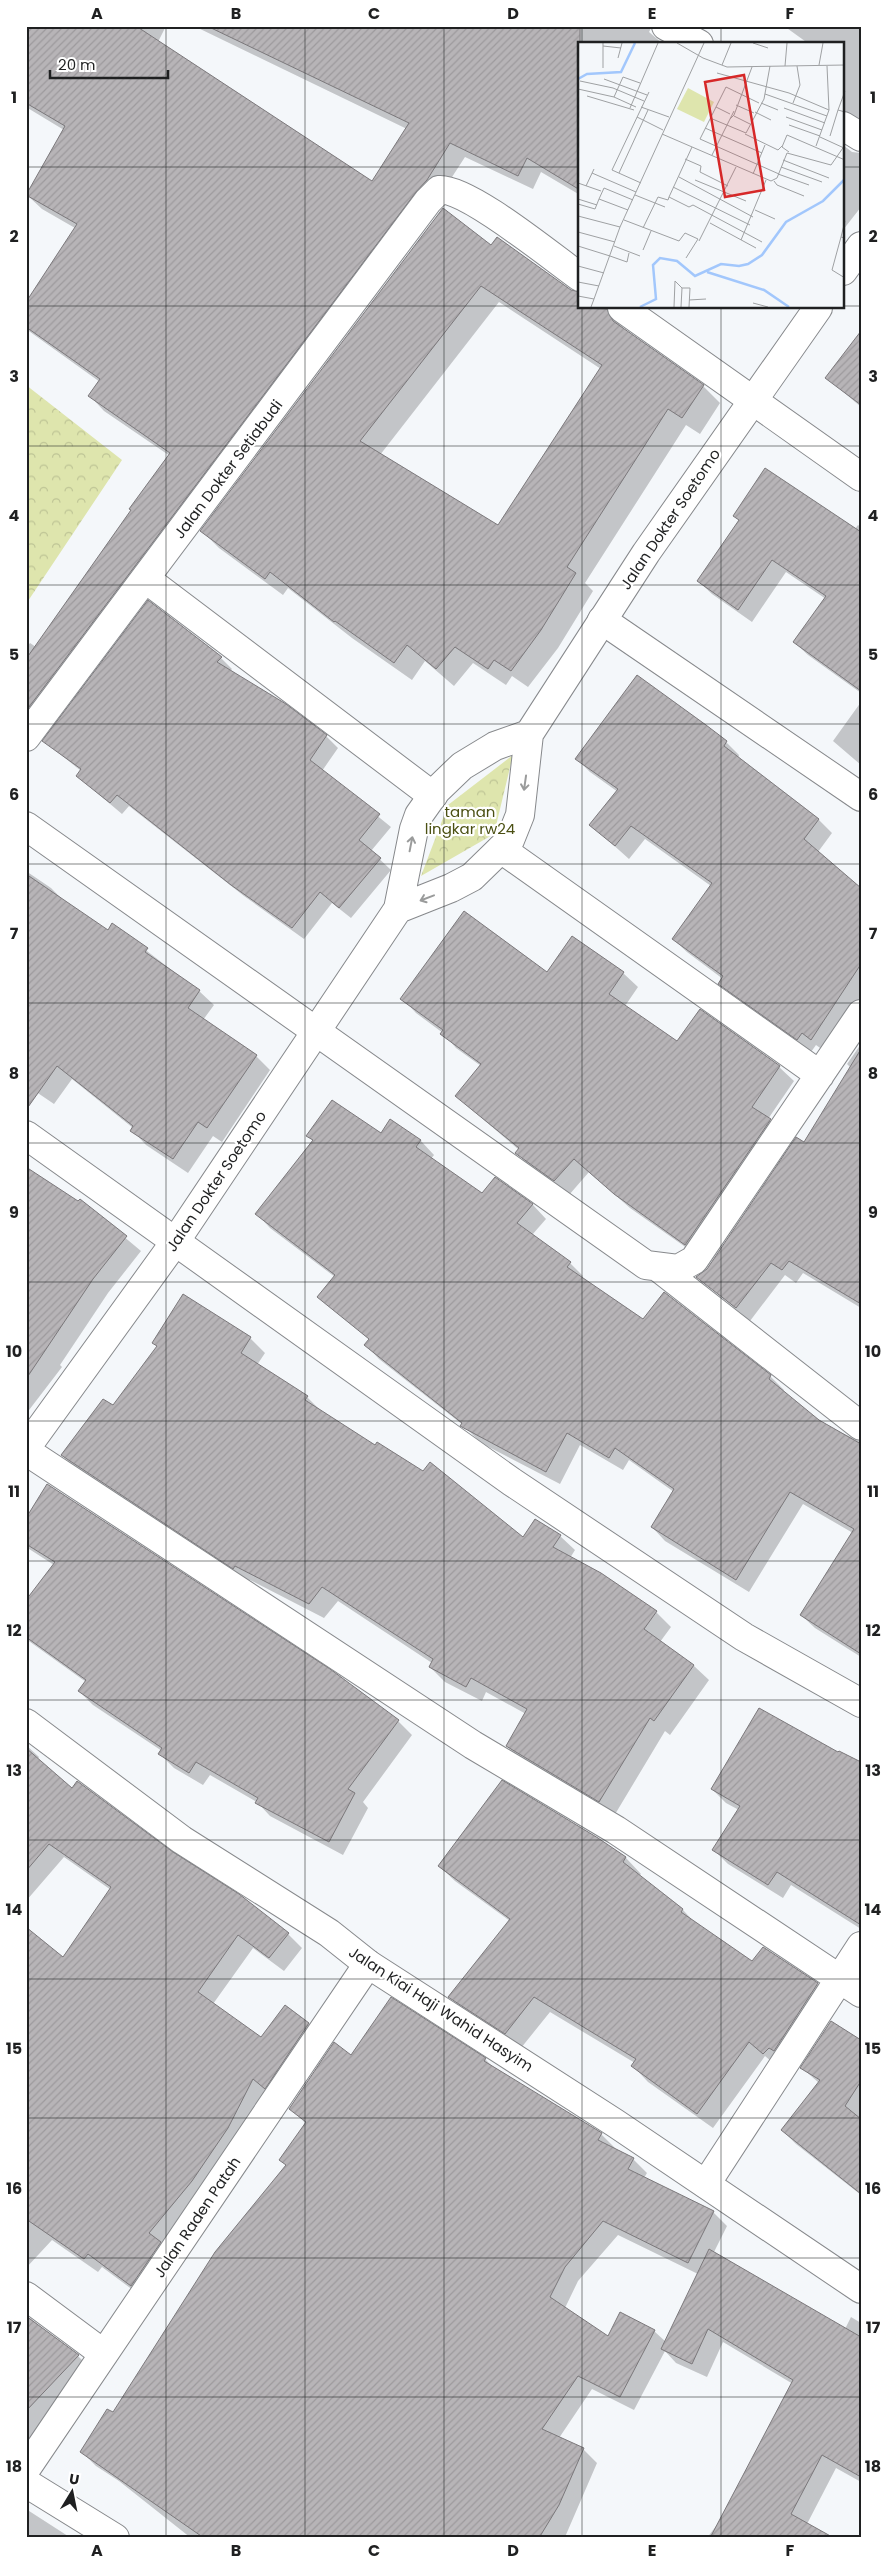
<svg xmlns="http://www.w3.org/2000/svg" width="887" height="2564" font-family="Poppins,sans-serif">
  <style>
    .park { fill: url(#park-crowns) }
    .shadow { fill: #0003; fill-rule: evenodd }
    .building { fill: url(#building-hatch); stroke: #7b787b; fill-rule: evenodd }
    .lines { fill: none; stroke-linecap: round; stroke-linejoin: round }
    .minor-casing { stroke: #87898c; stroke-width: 30 }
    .tertiary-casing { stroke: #87898c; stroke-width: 30 }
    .minor { stroke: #fff; stroke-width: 28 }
    .tertiary { stroke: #fff; stroke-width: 28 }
    .oneway { stroke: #9a9b9b }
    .grid { fill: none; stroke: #1f2021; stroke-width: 1; stroke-opacity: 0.55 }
    .labels { text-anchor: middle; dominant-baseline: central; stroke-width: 4.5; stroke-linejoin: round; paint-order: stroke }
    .street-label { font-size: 15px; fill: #1f2021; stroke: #fff }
    .park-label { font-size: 15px; fill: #4b5013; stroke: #fff }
    .inset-river { fill: none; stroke: #a2c7fc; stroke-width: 2.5 }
    .inset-road { fill: none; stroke: #9fa1a3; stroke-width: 1 }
    .view { fill: #d62828; fill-opacity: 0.15; stroke: #d62828; stroke-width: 2.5 }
    .inset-edge { fill: none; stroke: #1f2021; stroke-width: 2.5 }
    .neatline { fill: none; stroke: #1f2021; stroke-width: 2 }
    .grid-label { font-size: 16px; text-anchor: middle; font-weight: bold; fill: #1f2021 }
  </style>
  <defs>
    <pattern id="park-crowns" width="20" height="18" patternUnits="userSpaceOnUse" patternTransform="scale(1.25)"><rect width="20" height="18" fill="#dee5ad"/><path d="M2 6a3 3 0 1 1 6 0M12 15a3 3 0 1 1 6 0" fill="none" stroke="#bec495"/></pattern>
    <pattern id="building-hatch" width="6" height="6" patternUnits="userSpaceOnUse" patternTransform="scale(1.25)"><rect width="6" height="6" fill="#b7b4b7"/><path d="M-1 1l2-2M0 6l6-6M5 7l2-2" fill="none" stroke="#9d9a9d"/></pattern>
  </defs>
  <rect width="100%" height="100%" fill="#f4f7fa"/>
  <path class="park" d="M 26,385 L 122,460 L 26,604 Z
    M 513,755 L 494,834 L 421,876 L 448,805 Z"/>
  <path class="shadow" d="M 26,26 L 166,26 L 158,42 L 373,183 L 407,129 L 194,26 L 652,26 L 649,32 L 663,44 L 580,44 L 580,195 L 541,172 L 533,189 L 465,157 L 441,194 L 26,745 L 26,648 L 30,643 L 36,647 L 170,456 L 104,411 L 90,396 L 100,382 L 26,329 L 26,303 L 75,228 L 42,209 L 27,195 L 64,130 L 26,107 Z
    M 784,26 L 861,26 L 861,125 L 843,134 L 843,44 L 809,44 Z
    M 843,145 L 852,152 L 861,153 L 861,207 L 843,230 Z
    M 492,247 L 580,308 L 602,308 L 606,310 L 626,331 L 703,386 L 720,403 L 700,434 L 686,425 L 585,583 L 593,591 L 558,648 L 528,687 L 512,676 L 506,685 L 473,663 L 454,686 L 425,661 L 412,680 L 352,638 L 288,588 L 283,595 L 219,548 L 202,531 ZM 499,302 L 601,369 L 499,527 L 380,455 Z
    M 861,332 L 861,407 L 827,378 Z
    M 734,516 L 855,529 L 858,525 L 861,527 L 861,693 L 808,655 L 794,642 L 826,599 L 786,572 L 752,622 L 712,594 L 698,581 L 740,521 Z
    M 221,658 L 232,669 L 230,671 L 285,705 L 326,736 L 338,748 L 322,771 L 391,827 L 371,851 L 391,870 L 351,918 L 332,903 L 304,939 L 244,896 L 129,806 L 122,814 L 77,776 L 81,771 L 44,741 Z
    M 861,702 L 861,765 L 833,741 Z
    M 726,742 L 739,755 L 738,758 L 819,820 L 832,833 L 818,852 L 859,888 L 861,886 L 861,1019 L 834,1058 L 816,1045 L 811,1052 L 733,997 L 720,983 L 723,979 L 687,952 L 673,939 L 711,886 L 645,839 L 629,859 L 591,825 L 618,792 L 590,772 L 577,759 Z
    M 26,871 L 51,888 L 65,902 L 108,931 L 113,925 L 199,991 L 214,1005 L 203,1020 L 256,1056 L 270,1070 L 222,1142 L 213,1136 L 188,1173 L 146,1145 L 132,1130 L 133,1128 L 72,1079 L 54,1104 L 26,1085 Z
    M 623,973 L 638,987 L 625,1006 L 677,1043 L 779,1067 L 794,1081 L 768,1119 L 784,1135 L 701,1258 L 630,1208 L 589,1172 L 569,1195 L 531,1168 L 517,1153 L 519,1150 L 456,1096 L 481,1066 L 456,1048 L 443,1033 L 416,1013 L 402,998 L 547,974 Z
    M 861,1044 L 861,1308 L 803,1273 L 796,1283 L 785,1275 L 750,1321 L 698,1277 L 708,1270 L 804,1144 L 851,1068 L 847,1064 Z
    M 391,1121 L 421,1141 L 434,1155 L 431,1159 L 482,1195 L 495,1179 L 533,1205 L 546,1219 L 532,1235 L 570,1263 L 583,1276 L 582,1278 L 643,1320 L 770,1376 L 784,1390 L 782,1392 L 818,1421 L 861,1442 L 861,1657 L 815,1628 L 801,1615 L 853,1533 L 803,1504 L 749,1592 L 665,1541 L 652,1527 L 674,1492 L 629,1460 L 623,1470 L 580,1445 L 560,1484 L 481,1443 L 463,1425 L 379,1359 L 366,1345 L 370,1340 L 319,1297 L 335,1277 L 270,1228 L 257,1214 L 313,1141 L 308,1136 L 381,1135 Z
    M 26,1169 L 78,1203 L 80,1200 L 141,1251 L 108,1293 L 60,1365 L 62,1367 L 26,1414 Z
    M 250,1338 L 265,1353 L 257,1365 L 307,1397 L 322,1412 L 524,1539 L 560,1536 L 575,1550 L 570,1558 L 656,1612 L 671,1627 L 660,1642 L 694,1666 L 709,1680 L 670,1735 L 665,1731 L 614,1816 L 522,1761 L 507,1746 L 526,1714 L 486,1692 L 482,1701 L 445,1682 L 430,1667 L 432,1663 L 338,1601 L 324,1618 L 250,1580 L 248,1582 L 77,1470 L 62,1455 L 113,1407 L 158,1347 L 153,1343 Z
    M 26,1521 L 329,1670 L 398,1721 L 412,1735 L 363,1802 L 368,1808 L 343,1855 L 270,1816 L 257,1802 L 210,1775 L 203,1785 L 174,1768 L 160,1754 L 162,1751 L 93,1705 L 79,1691 L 86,1682 L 26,1639 L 26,1602 L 54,1565 L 26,1547 Z
    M 26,1745 L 39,1757 L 37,1760 L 73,1790 L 172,1854 L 288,1934 L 302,1948 L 284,1971 L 253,1948 L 213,2004 L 261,2038 L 308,2024 L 322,2038 L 145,2299 L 102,2267 L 98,2272 L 52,2240 L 26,2268 L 26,1928 L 63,1959 L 111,1890 L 64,1857 L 26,1901 Z
    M 839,1754 L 861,1763 L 861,1929 L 791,1885 L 783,1898 L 728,1864 L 714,1850 L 739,1810 L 726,1803 L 712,1789 Z
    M 597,1839 L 626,1858 L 641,1874 L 639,1876 L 683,1910 L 698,1926 L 752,1963 L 764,1948 L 817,1984 L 833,2000 L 780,2069 L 765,2056 L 713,2128 L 648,2082 L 633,2066 L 635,2063 L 550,2012 L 521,2048 L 466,2013 L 450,1997 L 510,1921 L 455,1881 L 439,1866 Z
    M 861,2041 L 861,2195 L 796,2144 L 782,2130 L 819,2083 L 802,2068 Z
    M 351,2057 L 485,2059 L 494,2068 L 601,2134 L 615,2148 L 614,2150 L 633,2159 L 647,2173 L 644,2178 L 713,2212 L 727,2226 L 714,2252 L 845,2329 L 851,2317 L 861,2323 L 861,2482 L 836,2468 L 807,2524 L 831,2538 L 707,2538 L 719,2522 L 793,2384 L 723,2342 L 707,2377 L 676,2363 L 665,2351 L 634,2410 L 592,2389 L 559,2438 L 583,2449 L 597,2463 L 565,2537 L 566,2538 L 199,2538 L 195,2535 L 191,2538 L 119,2481 L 96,2466 L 82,2452 L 113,2414 L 287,2166 L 306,2124 L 291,2108 ZM 618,2235 L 698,2274 L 666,2342 L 654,2331 L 608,2338 L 565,2308 L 578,2281 Z
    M 26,2315 L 78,2356 L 92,2370 L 26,2459 Z
    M 26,2509 L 71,2538 L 26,2538 Z"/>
  <path class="building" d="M 26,26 L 136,26 L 372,181 L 409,123 L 207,26 L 580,26 L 580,190 L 527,158 L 518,176 L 450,143 L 427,180 L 416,192 L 26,711 L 26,659 L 131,510 L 129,509 L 170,453 L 88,396 L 100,379 L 26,327 L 26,302 L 77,224 L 26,195 L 65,126 L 26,103 Z
    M 443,208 L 491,245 L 497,237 L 571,290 L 580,292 L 580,308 L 607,309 L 613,321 L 704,385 L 682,418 L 668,409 L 567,567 L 576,573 L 541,630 L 511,671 L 494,660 L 488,669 L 455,647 L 436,669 L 407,645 L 394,663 L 335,621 L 334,622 L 270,572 L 265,579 L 200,531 ZM 481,286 L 602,365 L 498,525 L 360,441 Z
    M 861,331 L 861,405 L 825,378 Z
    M 765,468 L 861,532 L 861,691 L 793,642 L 826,596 L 772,560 L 738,610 L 697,581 L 739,520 L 733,516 Z
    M 148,600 L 222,657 L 217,662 L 286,704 L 327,735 L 310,760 L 380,814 L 359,840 L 381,858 L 339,908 L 320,892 L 292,928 L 231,885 L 117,795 L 110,803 L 76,776 L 81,769 L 42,741 Z
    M 637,675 L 706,725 L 727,741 L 724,746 L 819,819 L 804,839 L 861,888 L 861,964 L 811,1040 L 802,1033 L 797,1040 L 718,984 L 723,976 L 672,939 L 712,883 L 631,826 L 615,846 L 589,825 L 618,789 L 575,759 Z
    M 26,874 L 108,930 L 112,923 L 148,948 L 145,952 L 200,990 L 188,1008 L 257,1055 L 207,1128 L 198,1122 L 173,1159 L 130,1131 L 133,1126 L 57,1066 L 26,1110 Z
    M 464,911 L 547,972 L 572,936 L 624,972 L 609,994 L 677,1041 L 700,1009 L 780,1066 L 752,1107 L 771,1119 L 685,1245 L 614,1194 L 574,1159 L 554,1181 L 515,1153 L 519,1148 L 455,1096 L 481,1064 L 440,1034 L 443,1030 L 400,999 Z
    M 861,1049 L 861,1304 L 789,1261 L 782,1270 L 771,1263 L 736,1308 L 696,1277 L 707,1269 L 796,1137 L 804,1142 Z
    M 332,1100 L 381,1133 L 390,1119 L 421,1140 L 416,1147 L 482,1193 L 495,1177 L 533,1204 L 517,1223 L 571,1262 L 567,1267 L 643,1319 L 664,1292 L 771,1375 L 769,1379 L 819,1420 L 861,1444 L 861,1654 L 800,1615 L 854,1529 L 790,1492 L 736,1580 L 651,1527 L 674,1489 L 615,1448 L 609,1458 L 567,1433 L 546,1472 L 460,1426 L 462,1423 L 364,1345 L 369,1339 L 317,1297 L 335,1275 L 255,1214 L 313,1140 L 306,1136 Z
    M 26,1167 L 78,1201 L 80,1199 L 127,1236 L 93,1279 L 26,1379 Z
    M 183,1294 L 251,1337 L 241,1353 L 308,1396 L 305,1400 L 375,1445 L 377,1442 L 423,1471 L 430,1462 L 523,1537 L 535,1519 L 561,1535 L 553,1547 L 601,1573 L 657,1611 L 644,1629 L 694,1665 L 654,1721 L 650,1718 L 599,1802 L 506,1746 L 527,1709 L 471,1678 L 466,1687 L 429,1667 L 433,1659 L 322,1587 L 309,1604 L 235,1566 L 233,1569 L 61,1455 L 103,1399 L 113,1405 L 157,1346 L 152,1343 Z
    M 47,1484 L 330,1669 L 399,1720 L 348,1789 L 355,1793 L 329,1842 L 255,1803 L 258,1798 L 196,1762 L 189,1773 L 158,1754 L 162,1748 L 78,1691 L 86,1680 L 26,1637 L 26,1600 L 55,1562 L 26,1544 L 26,1518 Z
    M 759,1708 L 838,1752 L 839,1751 L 861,1762 L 861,1925 L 777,1872 L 768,1885 L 712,1850 L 740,1806 L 711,1789 Z
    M 26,1748 L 72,1788 L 77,1781 L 173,1852 L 239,1894 L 289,1933 L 269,1958 L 238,1935 L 198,1992 L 261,2037 L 285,2005 L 309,2023 L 265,2089 L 253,2079 L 228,2128 L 192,2181 L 149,2233 L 161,2242 L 131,2286 L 88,2254 L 84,2259 L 26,2219 L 26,1927 L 63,1957 L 111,1887 L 49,1844 L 26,1871 Z
    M 502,1780 L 598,1838 L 626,1857 L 623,1862 L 683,1909 L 681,1912 L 752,1961 L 763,1947 L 818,1983 L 774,2051 L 769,2048 L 763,2054 L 749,2042 L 697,2114 L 631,2066 L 636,2059 L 534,1997 L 505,2034 L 448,1997 L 510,1919 L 438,1866 Z
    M 391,1997 L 486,2058 L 484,2061 L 602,2133 L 598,2140 L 634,2158 L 628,2169 L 714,2211 L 688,2263 L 603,2221 L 565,2267 L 550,2297 L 608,2336 L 620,2312 L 655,2330 L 620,2397 L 578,2376 L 542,2429 L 584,2448 L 559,2505 L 539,2538 L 204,2538 L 80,2452 L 107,2409 L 113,2412 L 215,2252 L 286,2165 L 279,2160 L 306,2122 L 289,2109 L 334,2042 L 351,2055 Z
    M 831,2021 L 861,2040 L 861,2081 L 845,2106 L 861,2119 L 861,2194 L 781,2130 L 820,2080 L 800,2068 Z
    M 709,2249 L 861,2337 L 861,2477 L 822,2455 L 791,2514 L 834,2538 L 710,2538 L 793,2380 L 708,2329 L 692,2364 L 661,2349 Z
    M 26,2316 L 79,2355 L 26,2411 Z"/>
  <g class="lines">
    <defs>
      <path id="minor" d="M 666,26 L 699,44
        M 843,126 L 861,137
        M 622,308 L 861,477
        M 146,579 L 433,796
        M 602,620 L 861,797
        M 26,737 L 428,201 L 439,190 C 467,187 553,258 580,277
        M 26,826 L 646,1265 L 678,1269 L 694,1260 L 861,1014
        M 501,849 L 820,1075
        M 26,1135 L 512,1482 L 744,1637 L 861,1703
        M 659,1268 L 861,1426
        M 26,1451 L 473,1745 L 616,1830 L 861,1993
        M 706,2184 L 861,1946
        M 26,2296 L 104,2354
        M 26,2469 L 368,1964
        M 26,2483 L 115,2538"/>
      <path id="tertiary" d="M 843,271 L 861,246
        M 398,909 L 451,888 L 472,877 L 510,840 L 520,815 L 529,734 L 646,553 L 818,308
        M 26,1448 L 175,1242 L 398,909 L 414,829 L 419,815 L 436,791 L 462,766 L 495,746 L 529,734
        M 26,1723 L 182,1840 L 329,1933 L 368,1964 L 615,2123 L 861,2289"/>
    </defs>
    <use href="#minor" class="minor-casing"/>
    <use href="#tertiary" class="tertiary-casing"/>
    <use href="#minor" class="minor"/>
    <use href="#tertiary" class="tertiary"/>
  </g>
  <defs><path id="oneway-shaft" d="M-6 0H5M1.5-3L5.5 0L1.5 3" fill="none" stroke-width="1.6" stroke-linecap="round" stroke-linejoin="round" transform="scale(1.25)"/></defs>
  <g class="oneway">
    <use href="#oneway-shaft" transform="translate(525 783) rotate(98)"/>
    <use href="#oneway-shaft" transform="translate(411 844) rotate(-79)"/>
    <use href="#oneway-shaft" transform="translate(427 898) rotate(159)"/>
  </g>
  <path class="grid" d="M 166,26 L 166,2538M 305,26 L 305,2538M 444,26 L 444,2538M 582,26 L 582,44M 721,26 L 721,44M 26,167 L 580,167M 843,167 L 861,167M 26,306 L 580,306M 843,306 L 861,306M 582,308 L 582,2538M 721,308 L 721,2538M 26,446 L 861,446M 26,585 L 861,585M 26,724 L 861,724M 26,864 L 861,864M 26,1003 L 861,1003M 26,1143 L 861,1143M 26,1282 L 861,1282M 26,1421 L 861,1421M 26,1561 L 861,1561M 26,1700 L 861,1700M 26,1840 L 861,1840M 26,1979 L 861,1979M 26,2118 L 861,2118M 26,2258 L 861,2258M 26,2397 L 861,2397"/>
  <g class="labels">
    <g class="street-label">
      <text transform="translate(228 469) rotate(-53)">Jalan Dokter Setiabudi</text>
      <text transform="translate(670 519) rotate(-56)">Jalan Dokter Soetomo</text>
      <text transform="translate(216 1181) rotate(-56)">Jalan Dokter Soetomo</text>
      <text transform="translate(441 2009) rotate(33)">Jalan Kiai Haji Wahid Hasyim</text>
      <text transform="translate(197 2217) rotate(-56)">Jalan Raden Patah</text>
    </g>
    <g class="park-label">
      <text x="470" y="811">taman<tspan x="470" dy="17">lingkar rw24</tspan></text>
    </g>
  </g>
  <g transform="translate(578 42)">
    <rect width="266" height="266" fill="#f4f7fa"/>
    <path d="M 110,46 L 136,60 L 126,80 L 99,67 Z" fill="#dee5ad"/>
    <path class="inset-river" d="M 0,37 L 9,32 L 43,30 L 57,1M 129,230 L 186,248 L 211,265M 62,265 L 78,257 L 75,223 L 82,216 L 99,219 L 117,234 L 143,222 L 161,224 L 170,222 L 184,213 L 208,180 L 245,159 L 267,137"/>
    <path class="inset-road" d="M 99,1 L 125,16 L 149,25 L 267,23M 175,1 L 190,6M 25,4 L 43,6M 40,16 L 44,1M 144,23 L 153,1M 241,23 L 245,1M 207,24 L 209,1M 25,26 L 25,1M 139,31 L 211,51 L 251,68M 26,37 L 69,53M 2,39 L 35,46 L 66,59M 0,47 L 36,55 L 58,65M 267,49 L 260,68 L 267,70M 187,52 L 249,74M 9,54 L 56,68M 36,55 L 45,35 L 62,41M 181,61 L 148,45 L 122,97 L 201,132M 183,61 L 200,68M 215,61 L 222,43 L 219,24M 158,63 L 176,71M 63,65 L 91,75M 138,65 L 152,72M 52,66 L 80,1M 206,66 L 247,81M 177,70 L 193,78M 156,74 L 172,82M 59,75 L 85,88M 208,75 L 244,88M 132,76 L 168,91 L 186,57 L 192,24M 152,77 L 156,73 L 174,25M 211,83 L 242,94M 127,86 L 184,111M 84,92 L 193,139 L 199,136 L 209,111 L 253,123 L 267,103M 167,92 L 200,108 L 204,104M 252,94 L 260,68M 242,95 L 266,106M 238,104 L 251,68 L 249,24M 211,110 L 204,105 L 209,93 L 267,118M 134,113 L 156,69M 107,117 L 123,124 L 122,130 L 150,144M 205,118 L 251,136M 203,125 L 244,140M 14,131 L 58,150M 41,131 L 70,68M 175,132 L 187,103M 200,132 L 231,143M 101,135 L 175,175M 117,138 L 168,159M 196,139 L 199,143 L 226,154M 0,141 L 23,149M 63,141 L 34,128 L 71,50M 8,144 L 16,127M 95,145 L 172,183M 57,153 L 87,165M 91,155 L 114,105M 0,157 L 19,163M 21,157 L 26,146 L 55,158M 0,162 L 17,167 L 21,157 L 50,168M 177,168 L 197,177M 0,174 L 42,185M 46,178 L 101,199 L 107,191 L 120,197 L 108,216M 132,181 L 178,206M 65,186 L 80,155 L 90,158 L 91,155 L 111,165 L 115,163 L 184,200M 0,190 L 37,200M 263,195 L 267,179M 267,196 L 263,195 L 254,228 L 267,236M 163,198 L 188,138M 121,199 L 158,125M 0,204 L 32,214M 36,204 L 62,214M 65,208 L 73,189M 32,214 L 49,220 L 51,211M 0,224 L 26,231M 0,240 L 21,244M 0,254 L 16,257 L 13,265M 16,257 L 42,185 L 126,1M 111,258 L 128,257M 175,261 L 190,265M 96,265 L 97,239 L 104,246 L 112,246 L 111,265M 103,265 L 104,246"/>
    <path class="view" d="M 166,33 L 186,148 L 147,155 L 127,40 Z"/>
    <rect width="266" height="266" class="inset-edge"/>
  </g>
  <rect width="887" height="2564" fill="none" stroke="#ffffff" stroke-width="55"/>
  <g transform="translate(72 2492) rotate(10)" stroke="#ffffff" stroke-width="4" paint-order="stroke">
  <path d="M0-4L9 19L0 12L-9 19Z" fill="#1f2021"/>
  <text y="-8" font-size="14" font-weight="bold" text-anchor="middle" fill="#1f2021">U</text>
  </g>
  <path d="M50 70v8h118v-8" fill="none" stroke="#1f2021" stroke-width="2.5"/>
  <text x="58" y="70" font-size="15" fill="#1f2021" stroke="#ffffff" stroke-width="4" paint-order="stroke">20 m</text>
  <rect x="28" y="28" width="832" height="2508" class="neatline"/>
  <g class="grid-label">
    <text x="97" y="19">A</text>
    <text x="236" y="19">B</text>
    <text x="374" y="19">C</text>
    <text x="513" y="19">D</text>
    <text x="652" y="19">E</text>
    <text x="790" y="19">F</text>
    <text x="14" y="103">1</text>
    <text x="873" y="103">1</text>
    <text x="14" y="242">2</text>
    <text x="873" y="242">2</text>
    <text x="14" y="382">3</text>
    <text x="873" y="382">3</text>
    <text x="14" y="521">4</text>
    <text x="873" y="521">4</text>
    <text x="14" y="660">5</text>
    <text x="873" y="660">5</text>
    <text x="14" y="800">6</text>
    <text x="873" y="800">6</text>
    <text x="14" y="939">7</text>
    <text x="873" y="939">7</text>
    <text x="14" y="1079">8</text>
    <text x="873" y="1079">8</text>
    <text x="14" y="1218">9</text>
    <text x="873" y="1218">9</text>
    <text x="14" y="1357">10</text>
    <text x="873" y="1357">10</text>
    <text x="14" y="1497">11</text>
    <text x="873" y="1497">11</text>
    <text x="14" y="1636">12</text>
    <text x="873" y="1636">12</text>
    <text x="14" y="1776">13</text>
    <text x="873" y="1776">13</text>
    <text x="14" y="1915">14</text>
    <text x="873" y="1915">14</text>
    <text x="14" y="2054">15</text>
    <text x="873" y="2054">15</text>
    <text x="14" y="2194">16</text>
    <text x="873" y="2194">16</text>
    <text x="14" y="2333">17</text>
    <text x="873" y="2333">17</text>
    <text x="14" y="2472">18</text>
    <text x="873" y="2472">18</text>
    <text x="97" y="2556">A</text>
    <text x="236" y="2556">B</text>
    <text x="374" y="2556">C</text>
    <text x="513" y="2556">D</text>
    <text x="652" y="2556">E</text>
    <text x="790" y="2556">F</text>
  </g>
</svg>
